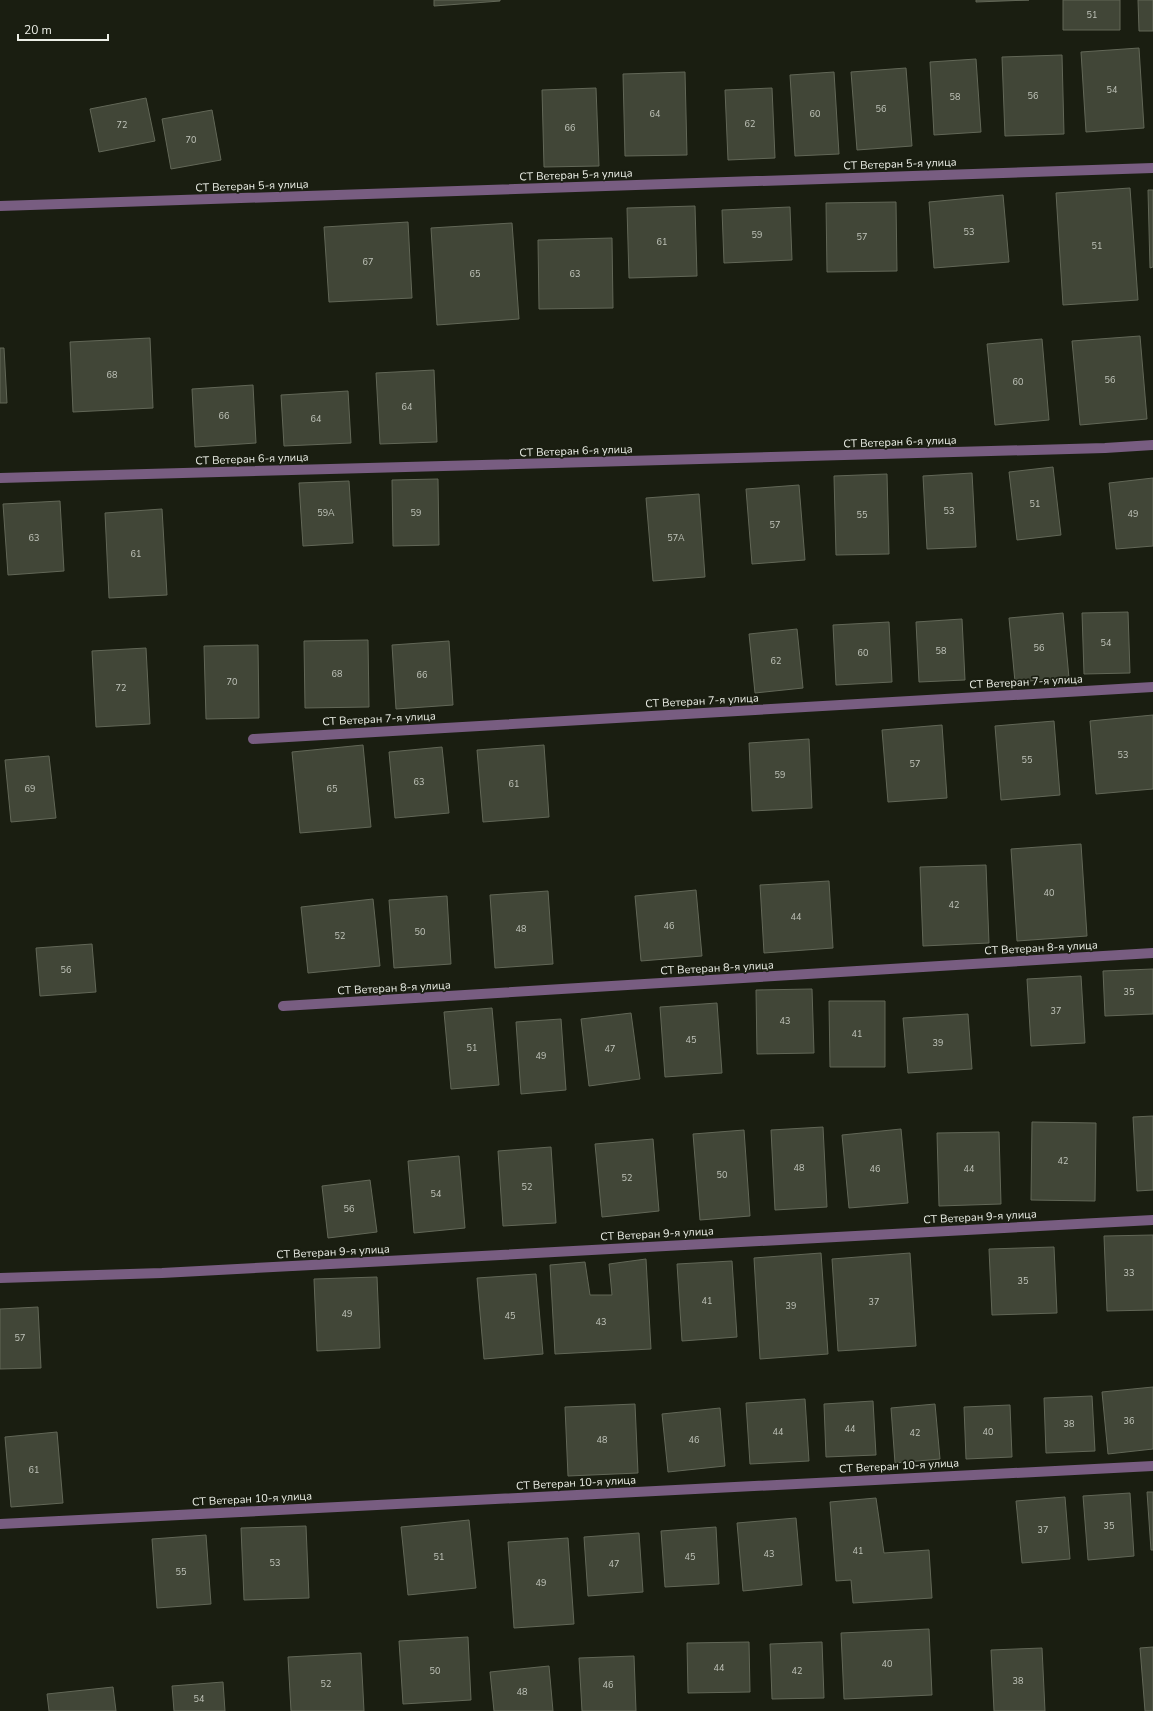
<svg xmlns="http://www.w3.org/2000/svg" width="1153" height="1711" font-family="'Nunito Sans',sans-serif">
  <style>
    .building { fill: #414637; stroke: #626757 }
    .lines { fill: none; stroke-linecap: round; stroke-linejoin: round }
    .street { stroke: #785d81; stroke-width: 10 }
    .labels { text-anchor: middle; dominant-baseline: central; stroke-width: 3.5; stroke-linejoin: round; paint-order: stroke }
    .number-label { font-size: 9px; fill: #c1c5bb }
    .street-label { font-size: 11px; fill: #ecefe7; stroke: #1a1e11 }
  </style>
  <rect width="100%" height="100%" fill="#1a1e11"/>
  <path class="building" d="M 434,0 L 500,0 L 500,1 L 434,6 Z
    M 976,0 L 1029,0 L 976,2 Z
    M 1063,0 L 1120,0 L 1120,30 L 1063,30 Z
    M 1138,0 L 1153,0 L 1153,31 L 1139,31 Z
    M 1139,48 L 1144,128 L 1086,132 L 1081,52 Z
    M 1062,55 L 1064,134 L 1005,136 L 1002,57 Z
    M 976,59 L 981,132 L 934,135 L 930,62 Z
    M 906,68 L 912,146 L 857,150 L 851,72 Z
    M 685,72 L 687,155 L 625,156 L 623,74 Z
    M 834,72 L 839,154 L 795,156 L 790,75 Z
    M 596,88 L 599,166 L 544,167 L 542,90 Z
    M 772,88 L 775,158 L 728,160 L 725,90 Z
    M 146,98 L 155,141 L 99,152 L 90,109 Z
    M 212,110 L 221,160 L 171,169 L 162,119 Z
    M 1130,188 L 1138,300 L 1063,305 L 1056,193 Z
    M 1148,190 L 1153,190 L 1153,267 L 1150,268 Z
    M 1003,195 L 1009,262 L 934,268 L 929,202 Z
    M 896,202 L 897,271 L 827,272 L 826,203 Z
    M 695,206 L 697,276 L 629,278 L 627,208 Z
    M 790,207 L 792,260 L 724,263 L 722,210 Z
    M 408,222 L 412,298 L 329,302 L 324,227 Z
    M 512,223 L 519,319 L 437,325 L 431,228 Z
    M 612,238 L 613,308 L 539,309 L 538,240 Z
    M 1140,336 L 1147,419 L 1080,425 L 1072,341 Z
    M 150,338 L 153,408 L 73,412 L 70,342 Z
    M 1042,339 L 1049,420 L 995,425 L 987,344 Z
    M 0,348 L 4,348 L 7,403 L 0,403 Z
    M 434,370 L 437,442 L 380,444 L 376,373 Z
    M 253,385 L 256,443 L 195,447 L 192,389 Z
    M 348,391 L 351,443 L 284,446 L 281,395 Z
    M 1053,467 L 1061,535 L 1017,540 L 1009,472 Z
    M 972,473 L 976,547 L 927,549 L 923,476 Z
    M 887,474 L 889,554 L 836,555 L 834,476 Z
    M 1153,478 L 1153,546 L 1116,549 L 1109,483 Z
    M 438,479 L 439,545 L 393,546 L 392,480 Z
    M 349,481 L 353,543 L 303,546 L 299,483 Z
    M 799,485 L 805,560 L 752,564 L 746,489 Z
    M 699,494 L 705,577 L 653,581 L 646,498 Z
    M 60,501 L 64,571 L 8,575 L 3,504 Z
    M 162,509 L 167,595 L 109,598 L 105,513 Z
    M 1128,612 L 1130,673 L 1084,674 L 1082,613 Z
    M 1063,613 L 1069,678 L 1015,682 L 1009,618 Z
    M 962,619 L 965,680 L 919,682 L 916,622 Z
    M 889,622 L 892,682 L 836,685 L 833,625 Z
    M 797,629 L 803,688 L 755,693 L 749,634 Z
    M 368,640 L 369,707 L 305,708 L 304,641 Z
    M 449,641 L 453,705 L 396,709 L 392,645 Z
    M 258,645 L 259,718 L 206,719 L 204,646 Z
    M 146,648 L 150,724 L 96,727 L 92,651 Z
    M 1153,715 L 1153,789 L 1096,794 L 1090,721 Z
    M 1054,721 L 1060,795 L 1001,800 L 995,726 Z
    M 942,725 L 947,798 L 888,802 L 882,730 Z
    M 809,739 L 812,808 L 752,811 L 749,743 Z
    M 363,745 L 371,827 L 300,833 L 292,752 Z
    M 544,745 L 549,817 L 483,822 L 477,750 Z
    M 442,747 L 449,813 L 395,818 L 389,752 Z
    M 49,756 L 56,818 L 11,822 L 5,760 Z
    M 1081,844 L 1087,936 L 1017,941 L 1011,849 Z
    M 986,865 L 989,943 L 923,946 L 920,867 Z
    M 829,881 L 833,948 L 764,953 L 760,885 Z
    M 696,890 L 702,956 L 641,961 L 635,896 Z
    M 548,891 L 553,964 L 495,968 L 490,895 Z
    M 447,896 L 451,964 L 394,968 L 389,900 Z
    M 373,899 L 380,966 L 308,973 L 301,907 Z
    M 92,944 L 96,992 L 40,996 L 36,948 Z
    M 1153,969 L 1153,1014 L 1105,1016 L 1103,971 Z
    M 1081,976 L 1085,1043 L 1031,1046 L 1027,979 Z
    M 812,989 L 814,1053 L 757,1054 L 756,990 Z
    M 829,1001 L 885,1001 L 885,1067 L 830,1067 Z
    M 717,1003 L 722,1073 L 665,1077 L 660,1007 Z
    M 492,1008 L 499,1085 L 451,1089 L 444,1012 Z
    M 631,1013 L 640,1079 L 589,1086 L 581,1019 Z
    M 968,1014 L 972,1069 L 908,1073 L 903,1018 Z
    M 561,1019 L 566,1090 L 521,1094 L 516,1022 Z
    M 1153,1116 L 1153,1190 L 1137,1191 L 1133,1117 Z
    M 1032,1122 L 1096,1123 L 1095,1201 L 1031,1200 Z
    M 823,1127 L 827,1207 L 775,1210 L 771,1130 Z
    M 901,1129 L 908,1203 L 849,1208 L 842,1135 Z
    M 744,1130 L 750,1216 L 700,1220 L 693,1134 Z
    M 999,1132 L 1001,1204 L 939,1206 L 937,1133 Z
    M 653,1139 L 659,1211 L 602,1217 L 595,1144 Z
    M 551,1147 L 556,1223 L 503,1226 L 498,1151 Z
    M 459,1156 L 465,1228 L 414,1233 L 408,1161 Z
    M 370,1180 L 377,1232 L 328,1238 L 322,1186 Z
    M 1153,1235 L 1153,1310 L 1107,1311 L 1104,1236 Z
    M 1054,1247 L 1057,1313 L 992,1315 L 989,1249 Z
    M 821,1253 L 828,1354 L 760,1359 L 754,1258 Z
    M 910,1253 L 916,1346 L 838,1351 L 832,1259 Z
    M 646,1259 L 651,1349 L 555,1354 L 550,1265 L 585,1262 L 590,1295 L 612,1295 L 609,1264 Z
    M 732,1261 L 737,1337 L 682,1341 L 677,1264 Z
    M 536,1274 L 543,1354 L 484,1359 L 477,1278 Z
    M 377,1277 L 380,1348 L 317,1351 L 314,1279 Z
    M 38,1307 L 41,1368 L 0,1369 L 0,1309 Z
    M 1153,1387 L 1153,1449 L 1108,1454 L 1102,1392 Z
    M 1092,1396 L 1095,1451 L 1046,1453 L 1044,1398 Z
    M 805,1399 L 809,1461 L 750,1464 L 746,1403 Z
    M 873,1401 L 876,1455 L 826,1457 L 824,1404 Z
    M 635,1404 L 638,1473 L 568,1476 L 565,1407 Z
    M 935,1404 L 940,1459 L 895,1463 L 891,1408 Z
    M 1010,1405 L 1012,1457 L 966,1459 L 964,1407 Z
    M 720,1408 L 725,1466 L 668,1472 L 662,1414 Z
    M 57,1432 L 63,1503 L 11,1507 L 5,1437 Z
    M 1147,1492 L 1153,1492 L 1153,1550 L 1151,1550 Z
    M 1130,1493 L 1134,1556 L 1088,1560 L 1083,1496 Z
    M 1065,1497 L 1070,1559 L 1022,1563 L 1016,1501 Z
    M 876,1498 L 884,1553 L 929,1550 L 932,1598 L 853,1603 L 851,1580 L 836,1581 L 830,1502 Z
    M 796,1518 L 802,1585 L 743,1591 L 737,1523 Z
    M 469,1520 L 476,1588 L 408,1595 L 401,1527 Z
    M 306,1526 L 309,1598 L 244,1600 L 241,1528 Z
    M 716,1527 L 719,1584 L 665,1587 L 661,1531 Z
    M 639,1533 L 643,1592 L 588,1596 L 584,1537 Z
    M 206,1535 L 211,1604 L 157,1608 L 152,1539 Z
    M 568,1538 L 574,1624 L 514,1628 L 508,1542 Z
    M 929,1629 L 932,1695 L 844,1699 L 841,1633 Z
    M 468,1637 L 471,1700 L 403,1704 L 399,1641 Z
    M 749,1642 L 750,1692 L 688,1693 L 687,1643 Z
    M 822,1642 L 824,1698 L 772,1699 L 770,1644 Z
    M 1153,1647 L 1153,1711 L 1145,1711 L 1140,1648 Z
    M 1042,1648 L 1045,1711 L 994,1711 L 991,1650 Z
    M 361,1653 L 364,1711 L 291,1711 L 288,1657 Z
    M 634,1656 L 636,1711 L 582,1711 L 579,1658 Z
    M 549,1666 L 553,1711 L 494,1711 L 490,1672 Z
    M 223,1682 L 225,1711 L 174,1711 L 172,1686 Z
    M 113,1687 L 116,1711 L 49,1711 L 47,1694 Z"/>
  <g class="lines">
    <path class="street" d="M 0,206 L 1153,168
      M 0,478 L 1105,448 L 1153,445
      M 253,739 L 1153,687
      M 283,1006 L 1153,953
      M 0,1278 L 162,1273 L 1153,1220
      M 0,1524 L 1153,1466"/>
  </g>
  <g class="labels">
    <g class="number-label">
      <text x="1092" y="15">51</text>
      <text x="1112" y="90">54</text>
      <text x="1033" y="96">56</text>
      <text x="955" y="97">58</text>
      <text x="881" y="109">56</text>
      <text x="655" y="114">64</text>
      <text x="815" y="114">60</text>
      <text x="750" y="124">62</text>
      <text x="122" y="125">72</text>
      <text x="570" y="128">66</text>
      <text x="191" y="140">70</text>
      <text x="969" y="232">53</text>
      <text x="757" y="235">59</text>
      <text x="862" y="237">57</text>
      <text x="662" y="242">61</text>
      <text x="1097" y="246">51</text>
      <text x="368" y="262">67</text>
      <text x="475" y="274">65</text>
      <text x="575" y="274">63</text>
      <text x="112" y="375">68</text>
      <text x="1110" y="380">56</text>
      <text x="1018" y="382">60</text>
      <text x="407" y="407">64</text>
      <text x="224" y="416">66</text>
      <text x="316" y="419">64</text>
      <text x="1035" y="504">51</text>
      <text x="949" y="511">53</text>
      <text x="326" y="513">59А</text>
      <text x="416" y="513">59</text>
      <text x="1133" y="514">49</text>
      <text x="862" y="515">55</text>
      <text x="775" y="525">57</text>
      <text x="34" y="538">63</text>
      <text x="676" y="538">57А</text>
      <text x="136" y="554">61</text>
      <text x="1106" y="643">54</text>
      <text x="1039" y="648">56</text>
      <text x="941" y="651">58</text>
      <text x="863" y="653">60</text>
      <text x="776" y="661">62</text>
      <text x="337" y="674">68</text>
      <text x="422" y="675">66</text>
      <text x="232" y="682">70</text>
      <text x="121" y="688">72</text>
      <text x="1123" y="755">53</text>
      <text x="1027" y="760">55</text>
      <text x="915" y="764">57</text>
      <text x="780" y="775">59</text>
      <text x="419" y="782">63</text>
      <text x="514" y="784">61</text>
      <text x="30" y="789">69</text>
      <text x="332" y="789">65</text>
      <text x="1049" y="893">40</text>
      <text x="954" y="905">42</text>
      <text x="796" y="917">44</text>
      <text x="669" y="926">46</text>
      <text x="521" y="929">48</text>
      <text x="420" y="932">50</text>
      <text x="340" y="936">52</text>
      <text x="66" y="970">56</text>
      <text x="1129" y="992">35</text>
      <text x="1056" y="1011">37</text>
      <text x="785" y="1021">43</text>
      <text x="857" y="1034">41</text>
      <text x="691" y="1040">45</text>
      <text x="938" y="1043">39</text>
      <text x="472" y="1048">51</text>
      <text x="610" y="1049">47</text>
      <text x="541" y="1056">49</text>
      <text x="1063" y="1161">42</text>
      <text x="799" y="1168">48</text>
      <text x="875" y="1169">46</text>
      <text x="969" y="1169">44</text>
      <text x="722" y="1175">50</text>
      <text x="627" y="1178">52</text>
      <text x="527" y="1187">52</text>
      <text x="436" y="1194">54</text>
      <text x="349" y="1209">56</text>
      <text x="1129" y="1273">33</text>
      <text x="1023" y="1281">35</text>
      <text x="707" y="1301">41</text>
      <text x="874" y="1302">37</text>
      <text x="791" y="1306">39</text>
      <text x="347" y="1314">49</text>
      <text x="510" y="1316">45</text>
      <text x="601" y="1322">43</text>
      <text x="20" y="1338">57</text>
      <text x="1129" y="1421">36</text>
      <text x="1069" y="1424">38</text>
      <text x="850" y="1429">44</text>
      <text x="778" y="1432">44</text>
      <text x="988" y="1432">40</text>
      <text x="915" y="1433">42</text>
      <text x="602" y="1440">48</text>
      <text x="694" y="1440">46</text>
      <text x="34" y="1470">61</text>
      <text x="1109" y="1526">35</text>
      <text x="1043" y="1530">37</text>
      <text x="858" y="1551">41</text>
      <text x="769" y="1554">43</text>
      <text x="439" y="1557">51</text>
      <text x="690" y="1557">45</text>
      <text x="275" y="1563">53</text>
      <text x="614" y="1564">47</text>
      <text x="181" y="1572">55</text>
      <text x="541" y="1583">49</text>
      <text x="887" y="1664">40</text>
      <text x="719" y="1668">44</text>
      <text x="435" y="1671">50</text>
      <text x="797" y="1671">42</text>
      <text x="1018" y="1681">38</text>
      <text x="326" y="1684">52</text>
      <text x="608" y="1685">46</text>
      <text x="522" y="1692">48</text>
      <text x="199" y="1699">54</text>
    </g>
    <g class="street-label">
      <text transform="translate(900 164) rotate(-2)">СТ Ветеран 5-я улица</text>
      <text transform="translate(576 175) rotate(-2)">СТ Ветеран 5-я улица</text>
      <text transform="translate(252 186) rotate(-2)">СТ Ветеран 5-я улица</text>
      <text transform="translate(900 442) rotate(-2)">СТ Ветеран 6-я улица</text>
      <text transform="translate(576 451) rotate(-2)">СТ Ветеран 6-я улица</text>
      <text transform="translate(252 459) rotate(-2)">СТ Ветеран 6-я улица</text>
      <text transform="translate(1026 682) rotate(-3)">СТ Ветеран 7-я улица</text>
      <text transform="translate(702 701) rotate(-3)">СТ Ветеран 7-я улица</text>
      <text transform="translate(379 719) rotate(-3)">СТ Ветеран 7-я улица</text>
      <text transform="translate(1041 948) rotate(-3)">СТ Ветеран 8-я улица</text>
      <text transform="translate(717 968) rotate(-3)">СТ Ветеран 8-я улица</text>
      <text transform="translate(394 988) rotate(-3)">СТ Ветеран 8-я улица</text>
      <text transform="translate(980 1217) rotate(-3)">СТ Ветеран 9-я улица</text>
      <text transform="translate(657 1234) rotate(-3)">СТ Ветеран 9-я улица</text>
      <text transform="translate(333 1252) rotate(-3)">СТ Ветеран 9-я улица</text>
      <text transform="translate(899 1466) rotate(-3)">СТ Ветеран 10-я улица</text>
      <text transform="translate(576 1483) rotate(-3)">СТ Ветеран 10-я улица</text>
      <text transform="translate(252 1499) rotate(-3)">СТ Ветеран 10-я улица</text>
    </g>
  </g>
  <path d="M18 34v6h90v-6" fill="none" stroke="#ecefe7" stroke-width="2"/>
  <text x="24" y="34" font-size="12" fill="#ecefe7" stroke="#1a1e11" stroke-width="3" paint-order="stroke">20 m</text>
</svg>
